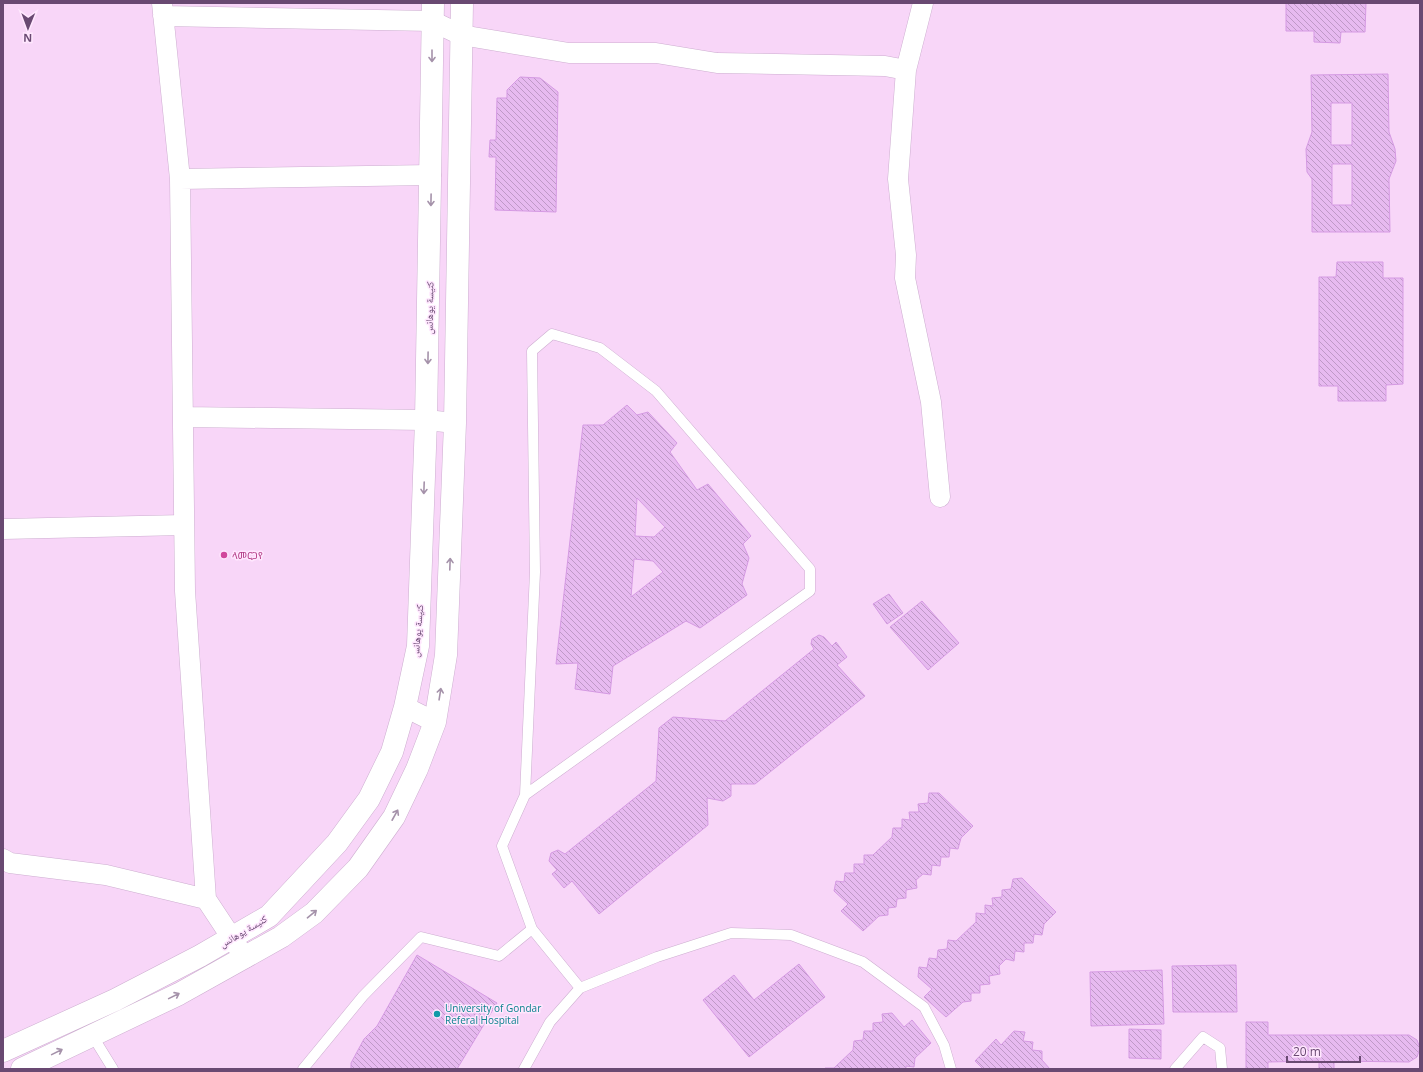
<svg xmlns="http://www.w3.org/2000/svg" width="1423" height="1072" font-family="'Open Sans','Noto Naskh Arabic','Noto Sans Ethiopic',sans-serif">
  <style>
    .residential { fill: #f8d6f8 }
    .building { fill: url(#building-back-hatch); stroke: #d59ae3; fill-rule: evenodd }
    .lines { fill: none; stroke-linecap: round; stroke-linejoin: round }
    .service-casing { stroke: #cdaed0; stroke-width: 11 }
    .minor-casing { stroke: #cdaed0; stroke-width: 21 }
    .tertiary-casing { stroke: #cdaed0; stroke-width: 23 }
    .service { stroke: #fff; stroke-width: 10 }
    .minor { stroke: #fff; stroke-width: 20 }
    .tertiary { stroke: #fff; stroke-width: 22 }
    .oneway { stroke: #a592aa }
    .hotel-dot { fill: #d1479c; stroke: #ffe7fe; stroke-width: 1.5 }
    .culture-dot { fill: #0f9aa8; stroke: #ffe7fe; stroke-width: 1.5 }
    .labels { text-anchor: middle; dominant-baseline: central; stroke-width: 3; stroke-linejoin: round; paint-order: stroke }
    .street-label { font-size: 10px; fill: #694972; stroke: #ffe7fe }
    .hotel-label { font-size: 10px; fill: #b23c85; stroke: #ffe7fe; text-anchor: start }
    .culture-label { font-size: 10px; fill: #0d838f; stroke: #ffe7fe; text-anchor: start }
  </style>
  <defs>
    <pattern id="building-back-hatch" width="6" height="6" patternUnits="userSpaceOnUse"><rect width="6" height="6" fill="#e7baf0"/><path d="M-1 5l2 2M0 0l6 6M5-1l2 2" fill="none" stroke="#bf99c7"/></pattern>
  </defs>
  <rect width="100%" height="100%" fill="#fce1fa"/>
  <path class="residential" d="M 3,3 L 1420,3 L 1420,1069 L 3,1069 Z"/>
  <path class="building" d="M 1286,3 L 1366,3 L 1365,32 L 1341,32 L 1340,43 L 1314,42 L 1314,31 L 1286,31 Z
    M 1388,74 L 1389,132 L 1395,149 L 1396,161 L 1389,179 L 1390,232 L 1312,232 L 1312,179 L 1307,172 L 1306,149 L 1312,132 L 1311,75 ZM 1331,103 L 1352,103 L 1352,145 L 1331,145 ZM 1332,164 L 1352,164 L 1352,205 L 1332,205 Z
    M 520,77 L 540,78 L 558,92 L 556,212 L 495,210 L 496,157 L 489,157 L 490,140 L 496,140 L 497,98 L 507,98 L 507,90 Z
    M 1337,262 L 1383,262 L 1383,278 L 1403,278 L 1403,384 L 1386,385 L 1386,401 L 1338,401 L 1338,386 L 1319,386 L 1319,277 L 1336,277 Z
    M 627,405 L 637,415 L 648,412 L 677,443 L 670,452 L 697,490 L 708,484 L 751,536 L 743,544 L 749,558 L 742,584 L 747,595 L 700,628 L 686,621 L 613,666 L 610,694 L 575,689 L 578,663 L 556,664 L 583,425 L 603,425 ZM 637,498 L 665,527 L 654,537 L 635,536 ZM 634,559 L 653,561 L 663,572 L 631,597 Z
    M 889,594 L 903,613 L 887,624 L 873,604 Z
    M 922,601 L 959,643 L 928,670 L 890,627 Z
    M 819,635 L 824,637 L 832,646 L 836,642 L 847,657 L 837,665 L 865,696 L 755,784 L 731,784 L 731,796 L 723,801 L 707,798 L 708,825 L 599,914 L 572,881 L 564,888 L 552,874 L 557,870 L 549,861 L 551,853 L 558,850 L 565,854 L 656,781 L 659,728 L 673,717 L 725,721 L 814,649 L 811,644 L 812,639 Z
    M 929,793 L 939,793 L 973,826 L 961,838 L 958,849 L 950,848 L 949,857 L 941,857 L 940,866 L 932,865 L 931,875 L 923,874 L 916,880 L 917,888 L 906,890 L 906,898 L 897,899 L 896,907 L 888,908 L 888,915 L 879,916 L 863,931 L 841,911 L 848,904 L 834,891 L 836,881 L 844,882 L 845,873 L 854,873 L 854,864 L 864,864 L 864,855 L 873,855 L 892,837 L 893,828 L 902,828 L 902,819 L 910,820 L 909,812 L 919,812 L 918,804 L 928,803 Z
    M 1022,878 L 1056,912 L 1044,924 L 1042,935 L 1034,934 L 1033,943 L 1024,943 L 1024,952 L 1015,951 L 1014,961 L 1006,959 L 999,966 L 1000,974 L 989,976 L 990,984 L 980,985 L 980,993 L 971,993 L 971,1001 L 963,1002 L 946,1017 L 924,997 L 932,989 L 918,977 L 919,967 L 927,968 L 929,958 L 937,959 L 938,950 L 947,949 L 948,940 L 956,941 L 976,922 L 976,913 L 985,914 L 985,905 L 993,906 L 992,898 L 1002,897 L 1002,890 L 1011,889 L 1013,879 Z
    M 417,955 L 497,1003 L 457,1069 L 351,1069 L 351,1063 L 364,1039 L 377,1026 Z
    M 799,964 L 825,997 L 749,1057 L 703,1000 L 734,975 L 754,1000 Z
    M 1236,965 L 1237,1012 L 1173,1012 L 1172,966 Z
    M 1162,970 L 1164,1024 L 1091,1026 L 1090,972 Z
    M 892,1013 L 904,1027 L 912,1020 L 931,1043 L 915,1058 L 914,1067 L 906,1066 L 906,1069 L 825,1069 L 825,1068 L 834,1068 L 853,1050 L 854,1041 L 863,1040 L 864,1031 L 873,1031 L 873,1023 L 883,1022 L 882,1014 Z
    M 1246,1022 L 1268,1022 L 1268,1035 L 1409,1035 L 1417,1040 L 1420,1048 L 1417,1057 L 1409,1062 L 1334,1061 L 1334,1069 L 1319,1069 L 1319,1061 L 1268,1062 L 1268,1069 L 1246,1069 Z
    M 1129,1029 L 1161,1030 L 1161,1059 L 1129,1058 Z
    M 1014,1031 L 1025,1032 L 1023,1041 L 1033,1042 L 1032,1050 L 1042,1051 L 1042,1060 L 1050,1069 L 983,1069 L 975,1061 L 996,1039 L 1001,1045 Z"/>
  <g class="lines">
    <defs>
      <path id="service" d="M 525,795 L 535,572 L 532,351 L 552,334 L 600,348 L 656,391 L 810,569 L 810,591 L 525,795 L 502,846 L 532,929 L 580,988
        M 92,1035 L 113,1069
        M 303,1069 L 363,996 L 421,937 L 499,956 L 532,929
        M 524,1069 L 550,1022 L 580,988 L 657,957 L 731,933 L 791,935 L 863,962 L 924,1007 L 944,1045 L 951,1069
        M 1175,1069 L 1203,1037 L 1220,1048 L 1222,1069"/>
      <path id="minor" d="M 162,3 L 180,179 L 185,591 L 206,899 L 245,958
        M 923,3 L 906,70 L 898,179 L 906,255 L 905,278 L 931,402 L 940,497
        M 163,16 L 432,21 L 461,35 L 569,53 L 656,53 L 717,63 L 885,66 L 906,70
        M 180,179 L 431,175
        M 184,417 L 426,420 L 455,423
        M 3,529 L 184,525
        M 405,707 L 435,722
        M 3,859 L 10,863 L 106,875 L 206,899"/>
      <path id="tertiary" d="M 3,1051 L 115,1000 L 200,956 L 269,916 L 337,843 L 369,799 L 392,752 L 405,707 L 418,646 L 426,420 L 433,3
        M 22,1069 L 179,994 L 281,937 L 314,913 L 358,868 L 394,817 L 417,769 L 435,722 L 446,655 L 455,423 L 462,3"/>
    </defs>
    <use href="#service" class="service-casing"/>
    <use href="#minor" class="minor-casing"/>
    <use href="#tertiary" class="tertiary-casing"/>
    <use href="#service" class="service"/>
    <use href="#minor" class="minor"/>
    <use href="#tertiary" class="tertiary"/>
  </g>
  <defs><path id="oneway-shaft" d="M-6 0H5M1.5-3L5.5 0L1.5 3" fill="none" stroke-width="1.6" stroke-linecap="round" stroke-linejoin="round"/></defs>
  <g class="oneway">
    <use href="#oneway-shaft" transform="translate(432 56) rotate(90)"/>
    <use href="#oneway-shaft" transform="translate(431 200) rotate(91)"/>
    <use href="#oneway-shaft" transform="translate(428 358) rotate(91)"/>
    <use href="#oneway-shaft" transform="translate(424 488) rotate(92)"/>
    <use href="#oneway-shaft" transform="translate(450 564) rotate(-88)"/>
    <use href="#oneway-shaft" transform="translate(440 694) rotate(-81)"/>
    <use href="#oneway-shaft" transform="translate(395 815) rotate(-61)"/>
    <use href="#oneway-shaft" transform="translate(312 914) rotate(-40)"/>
    <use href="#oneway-shaft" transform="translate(174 996) rotate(-26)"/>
    <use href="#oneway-shaft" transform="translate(57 1052) rotate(-26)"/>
  </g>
  <circle class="hotel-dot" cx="224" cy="555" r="4"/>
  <circle class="culture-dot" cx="437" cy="1014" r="4"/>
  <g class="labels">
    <g class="street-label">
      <text transform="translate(429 308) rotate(-89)">كنيسة يوهانس</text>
      <text transform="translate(417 631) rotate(-85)">كنيسة يوهانس</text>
      <text transform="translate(243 931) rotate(-31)">كنيسة يوهانس</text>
    </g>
    <g class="hotel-label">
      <text x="232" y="555">ላመርጋየ</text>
    </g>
    <g class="culture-label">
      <text x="445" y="1008">University of Gondar<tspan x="445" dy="12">Referal Hospital</tspan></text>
    </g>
  </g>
  <rect width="1423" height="1072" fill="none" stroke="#694972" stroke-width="8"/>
  <g transform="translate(28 28) rotate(181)" stroke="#ffe7fe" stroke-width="3" paint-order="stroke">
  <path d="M0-3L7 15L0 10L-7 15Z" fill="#694972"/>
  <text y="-6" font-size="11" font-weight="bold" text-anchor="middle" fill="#694972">N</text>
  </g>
  <path d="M1287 1056v6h73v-6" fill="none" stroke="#694972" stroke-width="2"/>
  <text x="1293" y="1056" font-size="12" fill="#694972" stroke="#ffe7fe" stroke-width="3" paint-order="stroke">20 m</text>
</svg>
